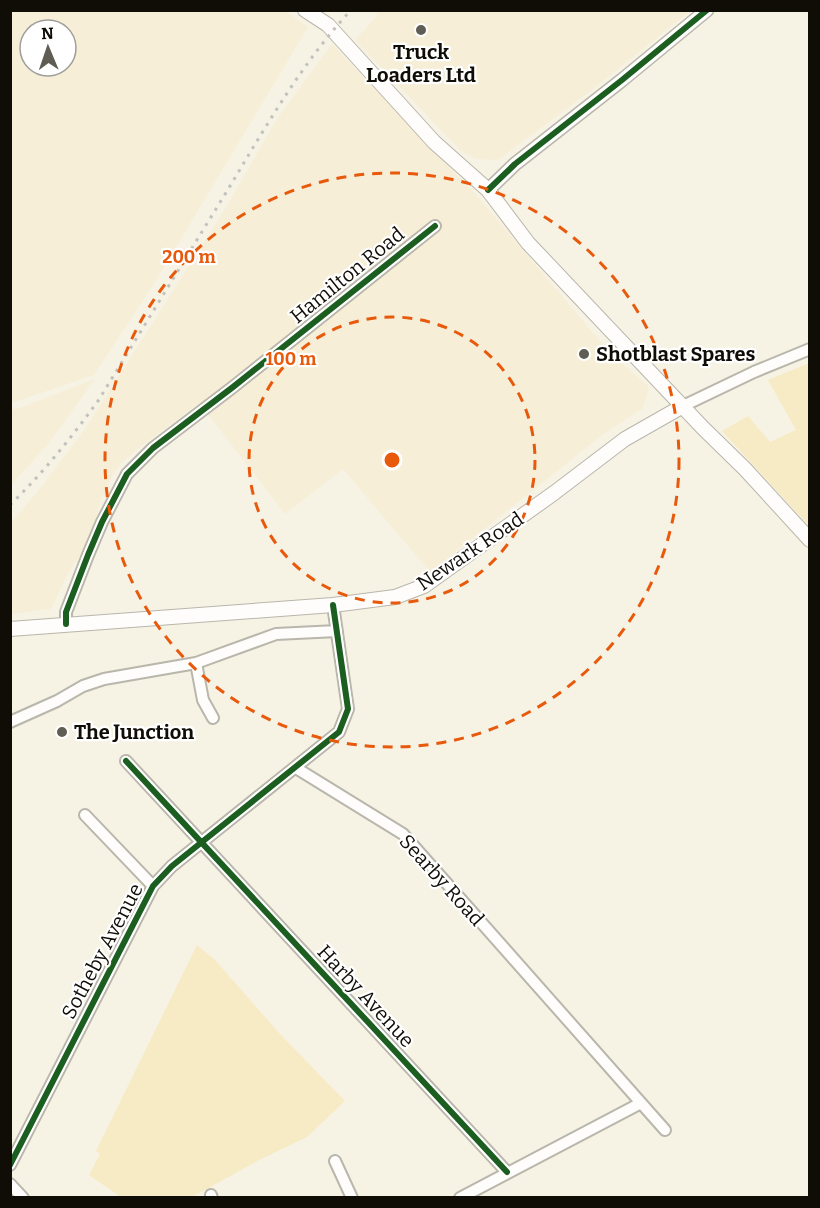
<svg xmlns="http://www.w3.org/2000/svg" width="820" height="1208" font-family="Bitter,serif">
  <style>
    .built { fill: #f6eed7; fill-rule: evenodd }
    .green { fill: #f7ebc5 }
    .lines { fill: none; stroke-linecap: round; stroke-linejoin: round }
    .minor-casing { stroke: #b9b6ab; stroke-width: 14 }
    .tertiary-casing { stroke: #b9b6ab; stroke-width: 15 }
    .secondary-casing { stroke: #b9b6ab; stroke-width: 16 }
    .minor { stroke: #fefdfb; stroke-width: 10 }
    .tertiary { stroke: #fefdfb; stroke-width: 12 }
    .secondary { stroke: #fefdfb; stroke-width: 14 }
    .rail { stroke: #c2c1bd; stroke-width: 3; stroke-dasharray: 3 6; stroke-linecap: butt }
    .cycleway-casing { stroke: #fff; stroke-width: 10 }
    .cycleway { stroke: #1b5e20; stroke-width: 6 }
    .ring { fill: none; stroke: #e8590c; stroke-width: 3; stroke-dasharray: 10 8 }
    .poi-dot { fill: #605d54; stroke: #fff; stroke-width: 2 }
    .labels { text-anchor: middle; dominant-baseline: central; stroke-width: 4.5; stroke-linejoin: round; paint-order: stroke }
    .poi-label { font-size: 20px; font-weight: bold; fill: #100d06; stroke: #fff; text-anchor: start }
    .street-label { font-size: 20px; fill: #100d06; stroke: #fff }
    .centre { fill: #e8590c; stroke: #fff; stroke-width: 3 }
    .ring-label { font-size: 18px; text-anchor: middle; font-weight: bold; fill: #e8590c; stroke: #fff; stroke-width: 4.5; stroke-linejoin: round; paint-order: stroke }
  </style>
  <rect width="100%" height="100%" fill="#f6f2e4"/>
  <path class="built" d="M 11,10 L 285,11 L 308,27 L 157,279 L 94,375 L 11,403 ZM 30,30 L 66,30 L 66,66 L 30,66 Z
    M 374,11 L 690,11 L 589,92 L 498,160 L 475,159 L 461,151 L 355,40 L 378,15 Z
    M 332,44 L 478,197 L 611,354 L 649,387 L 643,408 L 601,436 L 430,572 L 343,469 L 285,514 L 208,414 L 198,404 L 136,450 L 120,464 L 112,476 L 100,501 L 92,538 L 68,573 L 51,609 L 11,614 L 11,523 L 38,491 L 85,429 L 225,209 L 277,119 Z
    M 95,379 L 48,444 L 11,485 L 11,405 L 14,410 Z"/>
  <path class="green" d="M 809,363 L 809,526 L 722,431 L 748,416 L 770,442 L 796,430 L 768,380 Z
    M 197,945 L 215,960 L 279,1033 L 345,1101 L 307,1137 L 259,1160 L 192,1197 L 121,1197 L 89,1175 L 100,1154 L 96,1151 Z"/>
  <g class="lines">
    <defs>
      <path id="minor" d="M 683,406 L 754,372 L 810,349
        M 66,624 L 66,612 L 88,555 L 102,522 L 127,474 L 153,448 L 233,387 L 435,226
        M 196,663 L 203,700 L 213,718
        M 10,722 L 57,701 L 83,686 L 104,679 L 196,663 L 276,634 L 337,631
        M 126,761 L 507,1172
        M 296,768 L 403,834 L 665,1130
        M 85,815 L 153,886
        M 335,1161 L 352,1198
        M 10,1165 L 153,886 L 172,866 L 339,732 L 348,709 L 333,605
        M 10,1184 L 23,1198
        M 211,1195 L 212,1198
        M 460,1198 L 641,1103"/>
      <path id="tertiary" d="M 488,190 L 515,164 L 622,80 L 707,10"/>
      <path id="secondary" d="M 305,10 L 328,25 L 434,142 L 488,190 L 528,243 L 703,428 L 745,469 L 810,540
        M 10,629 L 333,605 L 395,597 L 424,586 L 554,493 L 625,439 L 683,406"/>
    </defs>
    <use href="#minor" class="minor-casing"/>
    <use href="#tertiary" class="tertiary-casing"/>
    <use href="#secondary" class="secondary-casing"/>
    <use href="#minor" class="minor"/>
    <use href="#tertiary" class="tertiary"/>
    <use href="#secondary" class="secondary"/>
    <path class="rail" d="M 10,505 C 43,473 71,438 98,401 C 141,331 184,261 227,191 C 265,128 301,64 351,10"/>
    <defs>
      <path id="cycleway" d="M 488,190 L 515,164 L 622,80 L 707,10
        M 66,624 L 66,612 L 88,555 L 102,522 L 127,474 L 153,448 L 233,387 L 435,226
        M 126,761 L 507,1172
        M 10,1165 L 153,886 L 172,866 L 339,732 L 348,709 L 333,605"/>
    </defs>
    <use href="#cycleway" class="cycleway-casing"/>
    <use href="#cycleway" class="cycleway"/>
  </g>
  <g class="ring">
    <circle cx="392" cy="460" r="143"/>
    <circle cx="392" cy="460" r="287"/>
  </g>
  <g class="poi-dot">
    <circle cx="421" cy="30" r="6"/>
    <circle cx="584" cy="354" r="6"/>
    <circle cx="62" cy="732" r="6"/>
  </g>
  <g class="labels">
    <g class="poi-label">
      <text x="421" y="52" text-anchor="middle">Truck<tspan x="421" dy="23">Loaders Ltd</tspan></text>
      <text x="596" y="354">Shotblast Spares</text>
      <text x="74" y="732">The Junction</text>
    </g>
    <g class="street-label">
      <text transform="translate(347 275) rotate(-39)">Hamilton Road</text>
      <text transform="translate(470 551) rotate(-34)">Newark Road</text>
      <text transform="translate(442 880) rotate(48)">Searby Road</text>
      <text transform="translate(102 951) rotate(-62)">Sotheby Avenue</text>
      <text transform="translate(366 996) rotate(47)">Harby Avenue</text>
    </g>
  </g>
  <circle cx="392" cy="460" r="9" class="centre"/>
  <g class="ring-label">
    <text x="189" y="263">200 m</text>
    <text x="291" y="365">100 m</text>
  </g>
  <rect width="820" height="1208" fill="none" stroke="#100d06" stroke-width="24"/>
  <g transform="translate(48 48) rotate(358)"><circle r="28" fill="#ffffff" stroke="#9f9e9b" stroke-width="1.5"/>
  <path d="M0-4.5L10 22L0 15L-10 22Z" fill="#605d54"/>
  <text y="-9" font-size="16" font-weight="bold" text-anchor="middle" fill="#100d06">N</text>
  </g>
</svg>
